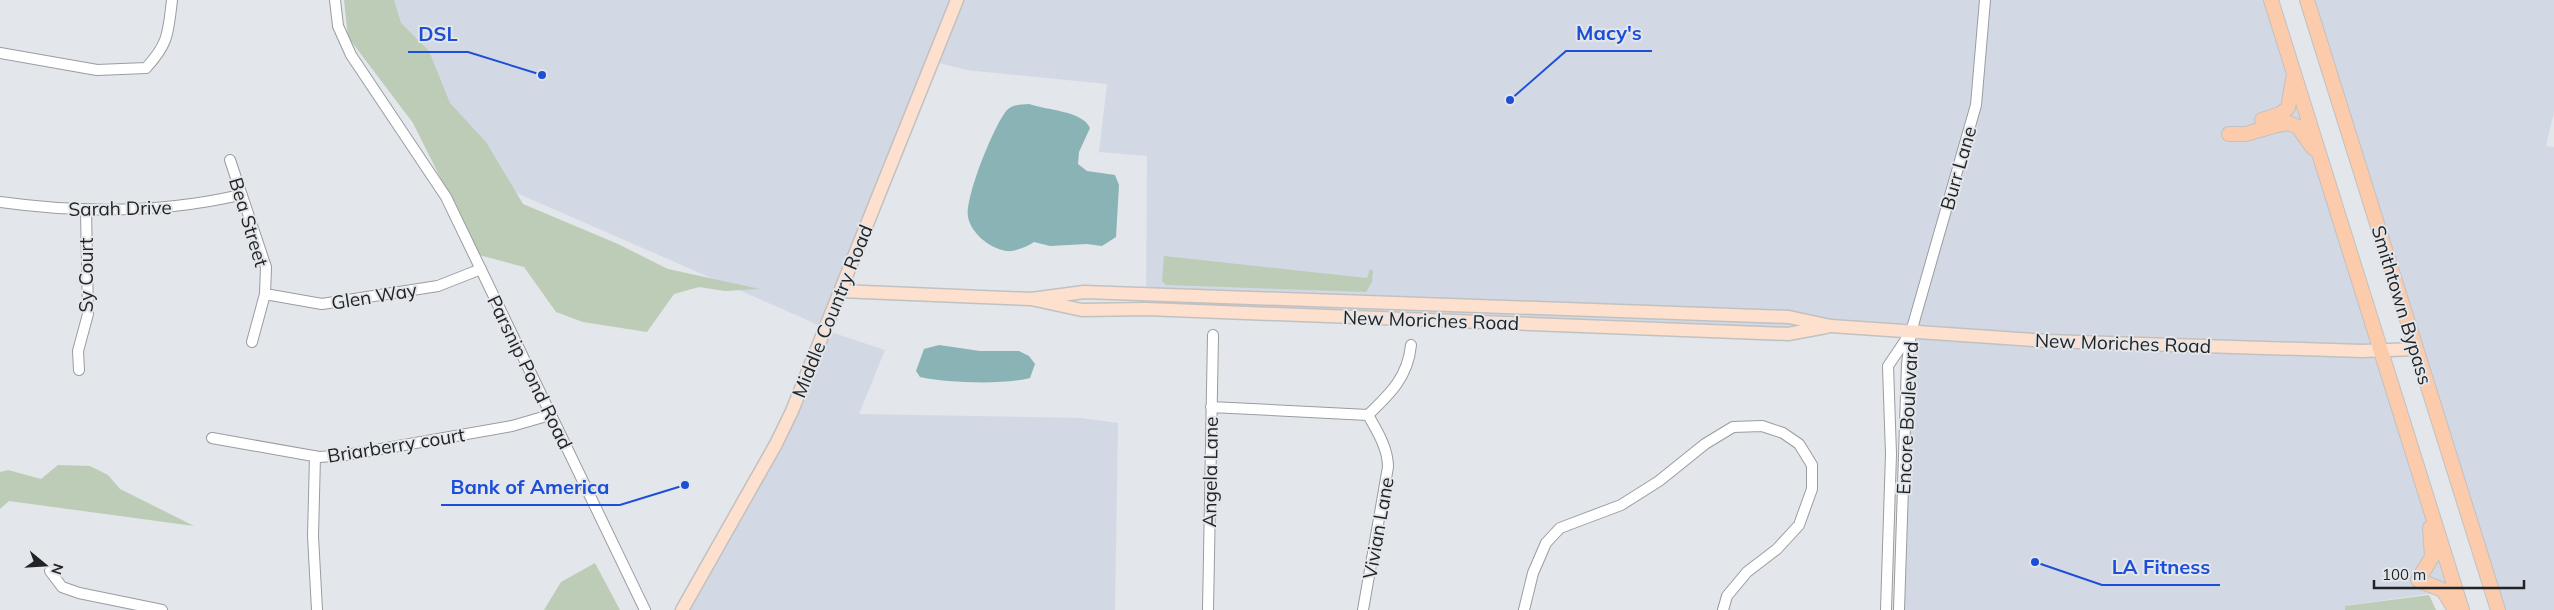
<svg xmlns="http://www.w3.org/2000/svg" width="2554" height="610" font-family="Mulish,sans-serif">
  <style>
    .built { fill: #d3d9e4 }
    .green { fill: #bcccb6 }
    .water { fill: #8ab3b5 }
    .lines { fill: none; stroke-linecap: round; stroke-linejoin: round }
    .minor-casing { stroke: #9a9ca0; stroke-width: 12 }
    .major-casing { stroke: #c1c1c2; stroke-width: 15 }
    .highway-casing { stroke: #c1c1c2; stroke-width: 16 }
    .minor { stroke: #fff; stroke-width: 10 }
    .major { stroke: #fde0cd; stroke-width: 12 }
    .highway { stroke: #fbcbab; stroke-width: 14 }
    .labels { text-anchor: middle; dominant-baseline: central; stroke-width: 4; stroke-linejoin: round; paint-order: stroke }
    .street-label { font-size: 19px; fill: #222324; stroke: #e3e6ea }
    .leader { fill: none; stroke: #1d4ed8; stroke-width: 2 }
    .callout-dot { fill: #1d4ed8; stroke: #e3e6ea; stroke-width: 2 }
    .callout-label { font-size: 20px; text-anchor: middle; font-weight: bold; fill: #1d4ed8; stroke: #e3e6ea; stroke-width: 4; stroke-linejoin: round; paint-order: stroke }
  </style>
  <rect width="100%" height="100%" fill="#e3e6ea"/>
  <path class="built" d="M 376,0 L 2271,0 L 2455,590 L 2345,606 L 2345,610 L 1899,610 L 1911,332 L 1146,309 L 1147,156 L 1099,152 L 1107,84 L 966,70 L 932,61 L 825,330 L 885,350 L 859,414 L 1081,418 L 1118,423 L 1115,610 L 682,610 L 737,513 L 824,330 L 812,322 L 448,163 Z
    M 2307,0 L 2554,0 L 2554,112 L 2546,146 L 2554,147 L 2554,610 L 2498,610 Z"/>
  <path class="green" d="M 344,0 L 394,0 L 401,23 L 429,51 L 450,103 L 486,142 L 523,204 L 618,244 L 668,269 L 760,289 L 725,291 L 699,287 L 674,294 L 647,332 L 583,322 L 556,312 L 524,267 L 479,255 L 413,123 L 348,37 Z
    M 1164,256 L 1367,278 L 1370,269 L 1373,271 L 1372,282 L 1366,292 L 1166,285 L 1162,281 Z
    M 58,465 L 90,466 L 108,475 L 120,489 L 194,526 L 9,501 L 0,509 L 0,472 L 8,470 L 41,479 Z
    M 595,563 L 620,610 L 544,610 L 561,582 Z
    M 2429,595 L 2436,610 L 2345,610 L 2345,606 Z"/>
  <path class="water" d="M 1029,104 C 1046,110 1083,111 1090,128 L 1079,152 L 1078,164 L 1087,171 L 1115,175 L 1119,185 L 1116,237 L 1102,246 L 1087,244 L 1050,246 L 1034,242 C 1026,247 1015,252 1006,251 C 989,248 971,233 968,217 C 965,197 994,125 1007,110 C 1013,104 1021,105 1029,104 Z
    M 939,345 L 980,351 L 1019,351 L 1029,356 L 1035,364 L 1030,378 C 1004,385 947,383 920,377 L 916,371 L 924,349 Z"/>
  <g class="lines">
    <defs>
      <path id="minor" d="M 335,0 L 338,26 L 351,55 L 446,197 L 645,610
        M 0,53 L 97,70 L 146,68 C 169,43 168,33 172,0
        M 230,160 L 266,267 L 265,294 L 252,342
        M 0,202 C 79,213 162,213 240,195
        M 265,294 L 322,304 L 438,286 L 481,269
        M 79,370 L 78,351 L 88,314 L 86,210
        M 1211,407 L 1368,415
        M 212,438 L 319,457 L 347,455 L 512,426 L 550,415
        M 315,456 L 313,536 L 317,610
        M 50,571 L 62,587 L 79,593 L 162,610
        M 1208,610 L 1213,335
        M 1363,610 L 1388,467 C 1388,448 1377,431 1368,415 C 1390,394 1408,377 1411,345
        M 1524,610 L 1533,573 L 1546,543 L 1560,528 L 1621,505 L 1659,481 L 1705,444 L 1733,427 L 1762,426 L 1783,433 L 1799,444 L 1812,465 L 1812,489 L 1799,525 L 1777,549 L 1747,572 L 1727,596 L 1723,610
        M 1886,610 L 1891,454 L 1888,366 L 1909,335
        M 1899,610 L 1907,364 L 1911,332 L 1976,105 L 1985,0"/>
      <path id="major" d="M 840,291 L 1031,299 L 1082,310 L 1146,309 L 1788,334 L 1826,327
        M 1031,299 L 1084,292 L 1789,317 L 1831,326 L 2048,341 L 2362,351 L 2416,349
        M 682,610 L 776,444 L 792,411 L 957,0"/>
      <path id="highway" d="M 2271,0 L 2462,610
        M 2307,0 L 2498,610
        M 2262,120 L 2280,114 L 2288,108 L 2293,79
        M 2229,134 L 2246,134 L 2277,125 L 2289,123 L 2298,127 L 2313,148
        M 2430,528 L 2432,557 L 2418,580 L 2443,590 L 2455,610"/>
    </defs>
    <use href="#minor" class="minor-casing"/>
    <use href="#major" class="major-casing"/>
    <use href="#highway" class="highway-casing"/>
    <use href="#minor" class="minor"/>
    <use href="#major" class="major"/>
    <use href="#highway" class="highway"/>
  </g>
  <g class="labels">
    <g class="street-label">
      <text transform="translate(1958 168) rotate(-74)">Burr Lane</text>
      <text transform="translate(120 208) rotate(-1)">Sarah Drive</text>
      <text transform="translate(249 222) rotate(73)">Bea Street</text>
      <text transform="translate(86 275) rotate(-90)">Sy Court</text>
      <text transform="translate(374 296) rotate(-9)">Glen Way</text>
      <text transform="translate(2402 305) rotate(73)">Smithtown Bypass</text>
      <text transform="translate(832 311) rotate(-68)">Middle Country Road</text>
      <text transform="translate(1431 320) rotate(2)">New Moriches Road</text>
      <text transform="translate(2123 343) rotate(2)">New Moriches Road</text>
      <text transform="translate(530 372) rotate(64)">Parsnip Pond Road</text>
      <text transform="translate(1907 418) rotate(-87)">Encore Boulevard</text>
      <text transform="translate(396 445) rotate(-9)">Briarberry court</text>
      <text transform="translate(1210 472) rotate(-89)">Angela Lane</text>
      <text transform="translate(1378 528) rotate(-80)">Vivian Lane</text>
    </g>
  </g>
  <path class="leader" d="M1510 100L1566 51H1652M542 75L468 52H408M685 485L620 505H441M2035 562L2102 585H2220"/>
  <g class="callout-dot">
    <circle cx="1510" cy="100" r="5"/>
    <circle cx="542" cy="75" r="5"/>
    <circle cx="685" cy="485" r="5"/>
    <circle cx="2035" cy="562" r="5"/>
  </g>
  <g class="callout-label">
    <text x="1609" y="40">Macy's</text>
    <text x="438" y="41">DSL</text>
    <text x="530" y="494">Bank of America</text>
    <text x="2161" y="574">LA Fitness</text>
  </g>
  <g transform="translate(45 565) rotate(108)" stroke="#e3e6ea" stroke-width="4" paint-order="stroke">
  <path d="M0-4L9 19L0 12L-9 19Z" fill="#222324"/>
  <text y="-8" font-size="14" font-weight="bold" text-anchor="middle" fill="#222324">N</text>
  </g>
  <path d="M2374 580v8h150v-8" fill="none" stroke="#222324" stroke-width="2.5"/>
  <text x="2382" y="580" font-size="15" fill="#222324" stroke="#e3e6ea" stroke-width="4" paint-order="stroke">100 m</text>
</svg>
